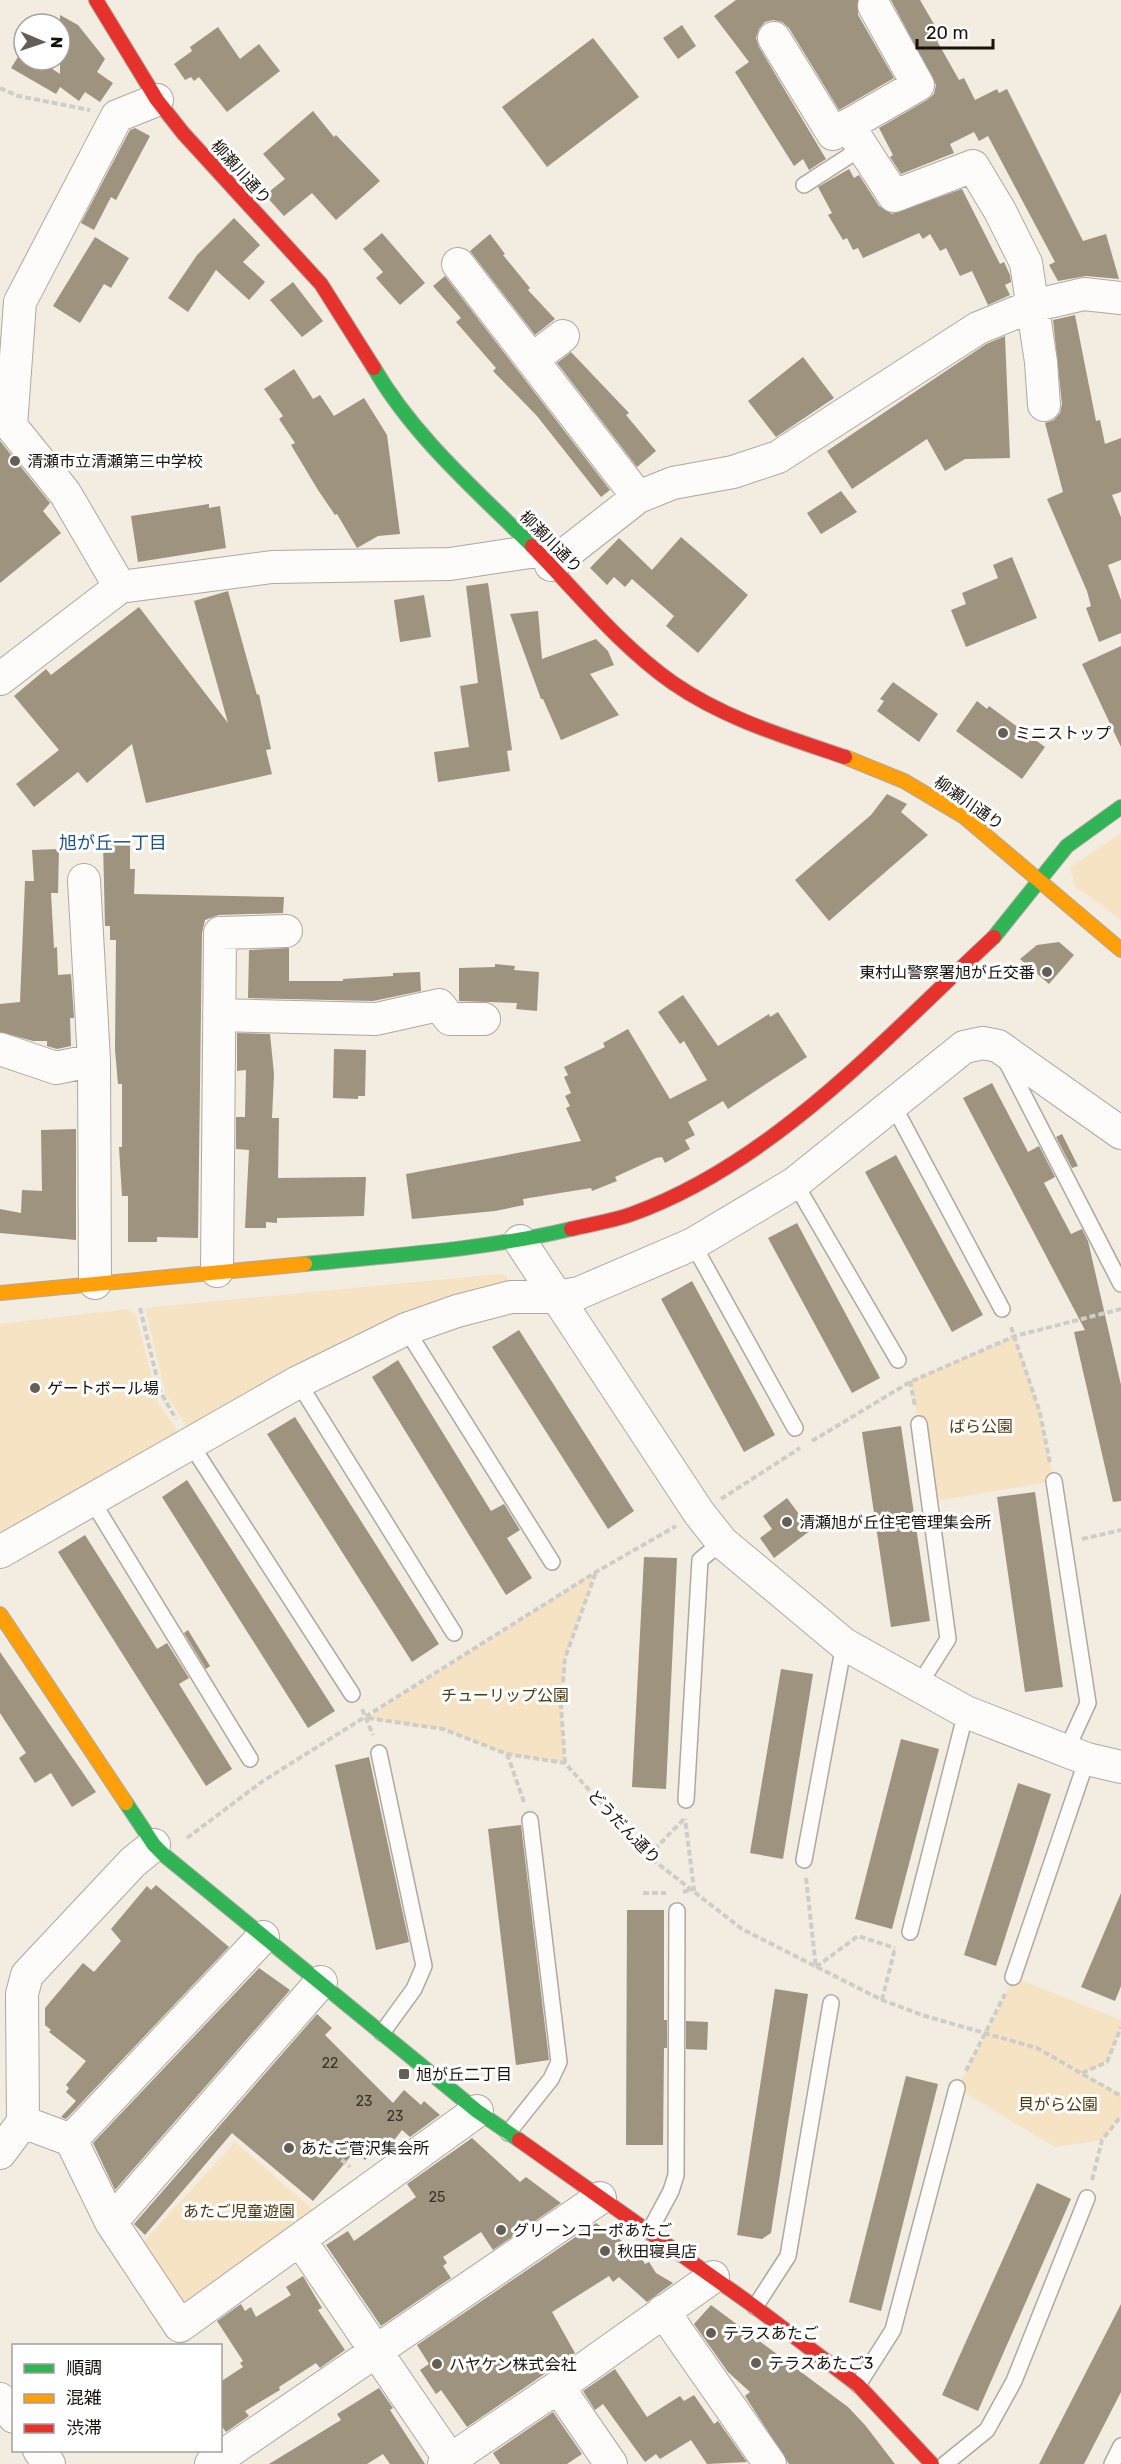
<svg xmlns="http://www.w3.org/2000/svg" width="1121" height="2464" font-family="Rubik,'Noto Sans JP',sans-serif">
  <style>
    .green { fill: #f6e3c4 }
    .building { fill: #9d937e }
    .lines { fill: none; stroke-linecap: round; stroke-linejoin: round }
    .lane-casing { stroke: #aea8a0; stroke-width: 18 }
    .street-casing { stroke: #aea8a0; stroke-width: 34 }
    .fast-casing { stroke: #aea8a0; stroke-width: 16 }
    .slow-casing { stroke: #aea8a0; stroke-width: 16 }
    .jam-casing { stroke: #aea8a0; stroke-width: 16 }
    .path { stroke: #cfcdc9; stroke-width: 4; stroke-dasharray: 6 3; stroke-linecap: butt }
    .lane { stroke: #fdfcfa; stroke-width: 15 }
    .street { stroke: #fdfcfa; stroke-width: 32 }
    .fast { stroke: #30b455; stroke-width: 14 }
    .slow { stroke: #ff9f0a; stroke-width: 14 }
    .jam { stroke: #e5322d; stroke-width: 14 }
    .poi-dot { fill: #645e56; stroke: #fff; stroke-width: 2 }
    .labels { text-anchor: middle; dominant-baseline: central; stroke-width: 6; stroke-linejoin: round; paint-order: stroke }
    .number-label { font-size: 14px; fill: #383228 }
    .street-label { font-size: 16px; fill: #17120b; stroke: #fff }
    .poi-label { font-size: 16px; fill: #17120b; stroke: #fff; text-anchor: start }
    .park-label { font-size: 16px; fill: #4d3811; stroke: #fff }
    .neighbourhood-label { font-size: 18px; fill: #215386; stroke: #fff }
  </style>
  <rect width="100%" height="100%" fill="#f2ece1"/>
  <path class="green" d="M 1121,833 L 1121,920 L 1075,886 L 1070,867 Z
    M 500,1274 L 507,1276 L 507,1284 L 188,1428 L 166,1395 L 145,1308 Z
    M 129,1309 L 136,1315 L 158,1403 L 179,1432 L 0,1539 L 0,1324 Z
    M 1015,1336 L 1040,1413 L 1054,1481 L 930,1502 L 919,1424 L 910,1382 Z
    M 596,1572 L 565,1658 L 561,1706 L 565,1763 L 507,1754 L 443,1729 L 367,1718 Z
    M 1013,1977 L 1121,2020 L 1121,2027 L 1107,2062 L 1083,2073 L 1121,2096 L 1121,2116 L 1102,2140 L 1055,2147 L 957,2088 L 988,2032 Z
    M 235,2142 L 319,2215 L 187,2306 L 174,2304 L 137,2249 Z"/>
  <path class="building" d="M 736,0 L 858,0 L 858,15 L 894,78 L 839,110 L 789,28 L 782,22 L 773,20 L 765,22 L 759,29 L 756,38 L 759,47 L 826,159 L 809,170 L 803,159 L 794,166 L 735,72 L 749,62 L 714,16 Z
    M 891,0 L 920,0 L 942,38 L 937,41 L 959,80 L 964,78 L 975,100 L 997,89 L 999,93 L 1007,89 L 1083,241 L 1106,234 L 1119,279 L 1086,276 L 1058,281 L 1049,265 L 1055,262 L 988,136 L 979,141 L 974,132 L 950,144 L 954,153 L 901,174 L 890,157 L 893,155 L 879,128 L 927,100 L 934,94 L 936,85 Z
    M 60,15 L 78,25 L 105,59 L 97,72 L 113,83 L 100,102 L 85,92 L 79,101 L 60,87 L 56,94 L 11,68 L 23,49 L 24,60 L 39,60 L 60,74 Z
    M 682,25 L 696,46 L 678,59 L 663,38 Z
    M 218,27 L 240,59 L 259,44 L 280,71 L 227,112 L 199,77 L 194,81 L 191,77 L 185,80 L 174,64 L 192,51 L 190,47 Z
    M 593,38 L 639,97 L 547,167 L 502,107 Z
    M 313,111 L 334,137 L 336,135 L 380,181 L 336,220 L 312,193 L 284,216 L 265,195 L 285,179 L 263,154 Z
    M 135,128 L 150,136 L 116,200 L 111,197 L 94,230 L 81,223 L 130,130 Z
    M 849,169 L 854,178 L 859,175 L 879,206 L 892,214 L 962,189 L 1000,264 L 1004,262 L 1010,275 L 1011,282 L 1005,285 L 1010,295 L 988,305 L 972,271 L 960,276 L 946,248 L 940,251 L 930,234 L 923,239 L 919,233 L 863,258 L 858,248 L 853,250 L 847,238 L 843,240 L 828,215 L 832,213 L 818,187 Z
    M 234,218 L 260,245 L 243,262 L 265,282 L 249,300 L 216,270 L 188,312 L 168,298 L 197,255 Z
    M 382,233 L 425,283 L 400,305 L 376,278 L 383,272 L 363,249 Z
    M 490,234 L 505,254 L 503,255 L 530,288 L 528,290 L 555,319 L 535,335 L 470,251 Z
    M 95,237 L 129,258 L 111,288 L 104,284 L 80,323 L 53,306 Z
    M 445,276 L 610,490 L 601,497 L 537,416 L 493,371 L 496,368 L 456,322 L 461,318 L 433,286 Z
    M 293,282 L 323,321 L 302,337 L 270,300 Z
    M 1075,315 L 1096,421 L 1100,420 L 1105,444 L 1121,438 L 1121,492 L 1112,495 L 1121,517 L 1121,560 L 1108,565 L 1121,600 L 1121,633 L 1099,642 L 1086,608 L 1091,606 L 1087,591 L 1047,499 L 1063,492 L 1045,423 L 1054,420 L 1060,413 L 1062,404 L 1053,320 Z
    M 1005,336 L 1010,458 L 965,459 L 945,471 L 927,439 L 852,489 L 827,451 L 986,344 Z
    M 571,352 L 629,413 L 626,415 L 656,451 L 637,467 L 557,363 Z
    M 803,357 L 834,398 L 776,437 L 748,401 Z
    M 294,369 L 313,399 L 320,395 L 334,416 L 364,398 L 387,435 L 400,534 L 378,536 L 357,548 L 337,514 L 335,515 L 318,490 L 291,445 L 295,443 L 279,419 L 283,416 L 264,389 Z
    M 0,441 L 50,503 L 43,511 L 61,533 L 0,583 Z
    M 841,491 L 857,512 L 821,534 L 807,513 Z
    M 209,504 L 209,508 L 220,506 L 226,548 L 138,562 L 131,516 Z
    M 681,537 L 748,595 L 698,653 L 666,626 L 674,616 L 632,579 L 625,587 L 614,577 L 607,585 L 590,568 L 619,538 L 652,570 Z
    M 1012,557 L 1037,618 L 966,647 L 951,610 L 966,604 L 962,593 L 998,578 L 993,565 Z
    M 488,583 L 512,750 L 507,751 L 510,771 L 438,782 L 434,752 L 469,747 L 460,686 L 478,683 L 466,586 Z
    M 228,591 L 257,695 L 259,694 L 271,749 L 266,750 L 272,774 L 146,803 L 132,744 L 87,783 L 78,772 L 34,807 L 16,784 L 59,750 L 14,696 L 46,669 L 51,675 L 139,607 L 228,723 L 194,601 Z
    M 424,595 L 431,637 L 400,642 L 394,600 Z
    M 538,611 L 542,659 L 596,639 L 608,651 L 614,665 L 590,674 L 619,715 L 561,740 L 543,699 L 541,699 L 510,614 Z
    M 1121,646 L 1121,747 L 1082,664 Z
    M 893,682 L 938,714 L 919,742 L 877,711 L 884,701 L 880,699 Z
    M 977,701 L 987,709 L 989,706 L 1045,747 L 1022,779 L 956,731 Z
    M 887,794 L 907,804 L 901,812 L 928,835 L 829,921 L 795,880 L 871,815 Z
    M 103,842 L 130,842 L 130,869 L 135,869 L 134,894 L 284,897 L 283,913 L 219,915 L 205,920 L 202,933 L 198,1238 L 157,1237 L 157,1242 L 128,1242 L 128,1196 L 122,1196 L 119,1147 L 122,1147 L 122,1084 L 118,1084 L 115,1050 L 116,940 L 110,940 L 110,926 L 105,926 Z
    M 59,849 L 58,893 L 51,893 L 54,948 L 57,947 L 58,975 L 71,974 L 74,1018 L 70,1018 L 71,1046 L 57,1049 L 47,1046 L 47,1041 L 33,1041 L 0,1032 L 0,1004 L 20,1002 L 25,881 L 34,881 L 32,850 Z
    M 1059,942 L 1074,955 L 1049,984 L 1020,959 L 1037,945 Z
    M 289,948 L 289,981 L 343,981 L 343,979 L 393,976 L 393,973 L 420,972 L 421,991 L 373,1001 L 248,998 L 249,950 Z
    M 495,964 L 515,966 L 514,970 L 539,972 L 537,1011 L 516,1009 L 517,1003 L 459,1001 L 459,968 L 495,967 Z
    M 683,995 L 718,1046 L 769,1014 L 770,1017 L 778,1012 L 807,1057 L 728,1109 L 723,1101 L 688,1122 L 695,1135 L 685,1140 L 690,1149 L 665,1163 L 662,1157 L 656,1158 L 615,1177 L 617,1181 L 592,1191 L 591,1188 L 523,1199 L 524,1205 L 495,1211 L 412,1219 L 406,1174 L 581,1141 L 566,1108 L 570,1106 L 565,1096 L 571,1093 L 564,1077 L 568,1075 L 564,1067 L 605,1047 L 603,1043 L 628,1029 L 670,1099 L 707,1080 L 684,1041 L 680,1044 L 658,1012 Z
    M 237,1033 L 270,1034 L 274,1074 L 272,1118 L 279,1118 L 278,1178 L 366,1177 L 364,1216 L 277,1218 L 277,1223 L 266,1222 L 266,1228 L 245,1228 L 249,1150 L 236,1149 L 236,1117 L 245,1117 L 246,1070 L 237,1071 Z
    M 334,1049 L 366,1050 L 365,1096 L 358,1096 L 358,1099 L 333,1098 Z
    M 992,1083 L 1028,1152 L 1039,1146 L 1055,1177 L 1044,1183 L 1071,1234 L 1082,1229 L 1088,1241 L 1121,1385 L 1121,1501 L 1113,1502 L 1074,1332 L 1085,1330 L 963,1098 Z
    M 76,1129 L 76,1240 L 0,1233 L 0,1209 L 21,1213 L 22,1190 L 42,1191 L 41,1130 Z
    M 1062,1134 L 1078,1166 L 1072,1168 L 1056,1137 Z
    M 896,1155 L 983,1315 L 952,1332 L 865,1172 Z
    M 797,1223 L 880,1378 L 852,1393 L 768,1238 Z
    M 692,1281 L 775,1435 L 744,1452 L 661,1299 Z
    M 519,1330 L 634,1511 L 608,1529 L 492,1347 Z
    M 398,1360 L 491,1511 L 504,1504 L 520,1530 L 507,1538 L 532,1578 L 506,1595 L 372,1377 Z
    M 295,1417 L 439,1644 L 412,1662 L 267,1434 Z
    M 901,1426 L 930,1621 L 891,1627 L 862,1432 Z
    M 187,1480 L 335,1711 L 308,1728 L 162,1497 Z
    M 1035,1492 L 1063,1687 L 1025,1692 L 997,1497 Z
    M 787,1498 L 811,1530 L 774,1558 L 760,1538 L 772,1529 L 763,1516 Z
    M 85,1535 L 157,1649 L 167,1643 L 189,1678 L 179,1684 L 232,1769 L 206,1786 L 58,1552 Z
    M 644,1557 L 677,1558 L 666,1789 L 632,1787 Z
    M 188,1630 L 210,1666 L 206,1669 L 184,1633 Z
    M 0,1652 L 96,1792 L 72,1807 L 51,1773 L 35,1783 L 19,1758 L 26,1753 L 0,1713 Z
    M 781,1669 L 813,1674 L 783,1859 L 750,1853 Z
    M 901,1739 L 939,1749 L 892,1929 L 855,1919 Z
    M 369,1757 L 409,1942 L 376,1950 L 335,1765 Z
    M 1018,1783 L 1051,1794 L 996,1966 L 964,1955 Z
    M 521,1825 L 549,2060 L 516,2065 L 488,1829 Z
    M 156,1885 L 229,1947 L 66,2119 L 61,2117 L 76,2101 L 66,2092 L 69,2088 L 66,2085 L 86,2061 L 49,2032 L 51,2030 L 45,2025 L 45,2008 L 83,1963 L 94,1972 L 121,1941 L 111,1929 L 147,1886 L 151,1890 Z
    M 1121,1893 L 1121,1986 L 1115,2001 L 1081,1987 Z
    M 627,1910 L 664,1910 L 664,2020 L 667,2020 L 667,2048 L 664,2048 L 663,2145 L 626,2145 Z
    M 259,1968 L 290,1990 L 115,2190 L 93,2143 Z
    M 775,1989 L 808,1994 L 771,2233 L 762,2239 L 737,2235 Z
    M 317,2014 L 332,2028 L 325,2035 L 393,2103 L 404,2090 L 421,2105 L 424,2101 L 440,2115 L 410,2137 L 402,2130 L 381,2157 L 375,2152 L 365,2160 L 355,2151 L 313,2201 L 232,2133 L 145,2235 L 134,2224 Z
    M 686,2021 L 708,2022 L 707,2050 L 686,2049 Z
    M 906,2076 L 938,2084 L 881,2311 L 849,2302 Z
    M 472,2138 L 520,2182 L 526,2177 L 561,2203 L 493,2250 L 481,2232 L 443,2257 L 447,2263 L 443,2266 L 451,2278 L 381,2326 L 326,2245 L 348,2231 L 354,2241 L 416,2197 L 407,2184 Z
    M 1037,2183 L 1071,2199 L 978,2411 L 942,2395 Z
    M 596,2223 L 638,2252 L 645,2264 L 649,2262 L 656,2273 L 673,2283 L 647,2302 L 619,2277 L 613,2282 L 609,2276 L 552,2312 L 575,2353 L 467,2427 L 441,2390 L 436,2394 L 420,2370 L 429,2364 L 417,2345 Z
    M 303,2276 L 322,2308 L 318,2310 L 345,2350 L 320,2368 L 316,2363 L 279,2387 L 280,2390 L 245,2411 L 249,2416 L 226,2432 L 220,2424 L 220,2382 L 243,2367 L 240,2363 L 243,2361 L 217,2321 L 241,2304 L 245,2311 L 251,2307 L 256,2317 L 291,2295 L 286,2287 Z
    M 1121,2304 L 1121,2392 L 1084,2464 L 1039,2464 Z
    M 711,2305 L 848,2407 L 865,2425 L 895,2464 L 789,2464 L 745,2396 L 750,2392 L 728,2372 L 694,2324 Z
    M 615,2369 L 647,2417 L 680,2396 L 684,2401 L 694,2395 L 714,2424 L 718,2421 L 747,2462 L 707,2464 L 691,2440 L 660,2459 L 656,2454 L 645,2462 L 603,2404 L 595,2410 L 583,2391 Z
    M 379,2388 L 393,2408 L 390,2410 L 425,2464 L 390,2464 L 383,2454 L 367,2464 L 269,2464 L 341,2420 L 337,2414 Z
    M 553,2412 L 582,2454 L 567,2464 L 500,2464 L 493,2453 Z"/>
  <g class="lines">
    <defs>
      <path id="lane" d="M 804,185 L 863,147
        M 1004,1057 L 1121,1284
        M 892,1103 L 1002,1309
        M 795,1183 L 898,1360
        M 693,1244 L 795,1428
        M 406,1329 L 552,1562
        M 298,1382 L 454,1633
        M 190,1443 L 352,1694
        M 1054,1481 L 1088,1703 L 1066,1751
        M 91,1499 L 250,1759
        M 919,1685 L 948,1639 L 919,1424
        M 379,1753 L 424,1966 L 414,1989 L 382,2033
        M 686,1800 L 700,1560 L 722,1542
        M 804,1860 L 844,1644
        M 910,1932 L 966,1712
        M 1013,1977 L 1087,1759
        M 508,2133 L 551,2079 L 559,2062 L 530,1820
        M 649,2232 L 671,2191 L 676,2175 L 677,1911
        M 755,2307 L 788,2256 L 831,2003
        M 858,2385 L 893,2330 L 957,2088
        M 945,2464 L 987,2430 L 1014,2381 L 1087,2198
        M 1112,2464 L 1121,2446"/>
      <path id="street" d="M 774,38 L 833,134 L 918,85 L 874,6
        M 848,125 L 894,196 L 973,166 L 1000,211 L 1026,263 L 1041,362 L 1044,405
        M 458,264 L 638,497
        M 533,359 L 563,336
        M 551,565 L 638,497 L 673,483 L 733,472 L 778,457 L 978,328 L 1032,306 L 1084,294 L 1121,298
        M 120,587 L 65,493 L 11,426 L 20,302 L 117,116 L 157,100
        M 0,679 L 120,587 L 272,567 L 450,564 L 536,551
        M 84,880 L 94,1060 L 95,1283
        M 219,1015 L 376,1019 L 439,1005 L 450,1019 L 484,1019
        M 0,1049 L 56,1068 L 94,1060
        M 520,1241 L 699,1513 L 722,1542 L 844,1644 L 966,1712 L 1087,1759 L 1121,1767
        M 217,1271 L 220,933 L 286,931
        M 0,1552 L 298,1382 L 406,1329 L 457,1311 L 511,1297 L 555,1297 L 579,1293 L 693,1244 L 795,1183 L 964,1047 L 983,1043 L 998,1046 L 1121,1133
        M 23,2122 L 71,2140 L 111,2222 L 180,2326 L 477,2111
        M 71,2140 L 263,1937
        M 0,2153 L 23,2122 L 22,1994 L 27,1975 L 133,1862 L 154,1845
        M 111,2222 L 321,1982
        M 300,2240 L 453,2464
        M 663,2311 L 770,2464
        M 558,2387 L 611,2464
        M 0,2399 L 14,2417
        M 39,2450 L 49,2464
        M 211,2464 L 600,2198
        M 444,2464 L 558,2387 L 713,2277"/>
      <path id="fast" d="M 374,368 C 414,437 476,490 532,546
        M 994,937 L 1067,846 L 1121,807
        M 305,1264 C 394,1255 483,1250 571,1229
        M 126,1803 L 154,1845 L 164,1855 L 477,2111 L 519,2140"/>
      <path id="slow" d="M 845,757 L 904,781 L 963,816 L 1121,950
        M 0,1293 L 305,1264
        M 0,1614 L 126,1803"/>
      <path id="jam" d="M 96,0 L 157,100 L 183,133 L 321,284 L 374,368
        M 532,546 C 577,592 620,646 673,683 C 725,719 786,737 845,757
        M 571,1229 C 591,1224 613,1221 632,1214 C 774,1163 886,1037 994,937
        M 519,2140 L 755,2307 L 858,2385 L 932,2464"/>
    </defs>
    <use href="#lane" class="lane-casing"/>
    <use href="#street" class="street-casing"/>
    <use href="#fast" class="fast-casing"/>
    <use href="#slow" class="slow-casing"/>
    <use href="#jam" class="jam-casing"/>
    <path class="path" d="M 0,88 L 18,96 L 90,110
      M 140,1308 L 160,1391 L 176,1419
      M 1011,1327 L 1040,1413 L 1050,1463
      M 910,1381 L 915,1406
      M 812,1441 L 910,1382 L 1015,1336 L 1121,1309
      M 721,1499 L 800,1448
      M 1082,1539 L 1121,1530
      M 362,1709 L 373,1735
      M 368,1718 L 443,1729 L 507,1754 L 565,1763 L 648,1856 L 742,1929 L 882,2000 L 925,2016 L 1037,2048 L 1121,2096
      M 507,1754 L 524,1802
      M 565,1763 L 561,1706 L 565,1658 L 596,1572
      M 187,1838 L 263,1781 L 596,1572 L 676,1526
      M 648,1856 L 684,1819
      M 806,1878 L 816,1968
      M 683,1892 L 694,1889 L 685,1819
      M 643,1893 L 666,1893
      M 816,1967 L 858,1936 L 895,1948
      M 882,2000 L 895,1948
      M 966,2071 L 1005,1994
      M 1082,2073 L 1107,2062 L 1121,2027
      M 321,2142 L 350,2167
      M 1092,2180 L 1102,2140 L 1121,2116"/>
    <use href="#lane" class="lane"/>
    <use href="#street" class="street"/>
    <use href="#fast" class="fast"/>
    <use href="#slow" class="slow"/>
    <use href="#jam" class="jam"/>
  </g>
  <g class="poi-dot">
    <circle cx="15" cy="461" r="6"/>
    <circle cx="1003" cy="733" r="6"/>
    <circle cx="1047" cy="972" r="6"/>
    <circle cx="35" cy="1388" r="6"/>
    <circle cx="787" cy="1522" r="6"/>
    <rect x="398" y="2068" width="12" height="12" rx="3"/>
    <circle cx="289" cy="2148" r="6"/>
    <circle cx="501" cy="2230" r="6"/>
    <circle cx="605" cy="2251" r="6"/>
    <circle cx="711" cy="2333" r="6"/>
    <circle cx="756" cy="2363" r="6"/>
    <circle cx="437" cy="2364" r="6"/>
  </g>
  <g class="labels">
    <g class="number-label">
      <text x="330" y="2063">22</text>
      <text x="364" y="2101">23</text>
      <text x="395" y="2116">23</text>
      <text x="437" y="2197">25</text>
    </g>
    <g class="street-label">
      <text transform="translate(241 172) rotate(48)">柳瀬川通り</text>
      <text transform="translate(551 542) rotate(45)">柳瀬川通り</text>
      <text transform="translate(969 803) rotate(35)">柳瀬川通り</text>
      <text transform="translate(624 1827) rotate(46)">どうだん通り</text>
    </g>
    <g class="poi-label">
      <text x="27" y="461">清瀬市立清瀬第三中学校</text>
      <text x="1015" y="733">ミニストップ</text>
      <text x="1035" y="972" text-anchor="end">東村山警察署旭が丘交番</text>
      <text x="47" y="1388">ゲートボール場</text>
      <text x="799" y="1522">清瀬旭が丘住宅管理集会所</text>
      <text x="416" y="2074">旭が丘二丁目</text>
      <text x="301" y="2148">あたご菅沢集会所</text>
      <text x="513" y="2230">グリーンコーポあたご</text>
      <text x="617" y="2251">秋田寝具店</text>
      <text x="723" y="2333">テラスあたご</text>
      <text x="768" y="2363">テラスあたご3</text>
      <text x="449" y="2364">ハヤケン株式会社</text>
    </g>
    <g class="park-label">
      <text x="981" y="1426">ばら公園</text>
      <text x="505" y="1695">チューリップ公園</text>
      <text x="1058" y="2104">貝がら公園</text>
      <text x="239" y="2211">あたご児童遊園</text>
    </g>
    <g class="neighbourhood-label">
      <text x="113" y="843">旭が丘一丁目</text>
    </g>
  </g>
  <rect x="12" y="2344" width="210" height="108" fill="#ffffff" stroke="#a2a09d" stroke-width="1.5"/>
  <rect x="24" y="2364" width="30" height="9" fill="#30b455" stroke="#a2a09d" stroke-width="1.5"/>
  <text x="66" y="2374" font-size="18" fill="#17120b">順調</text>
  <rect x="24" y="2394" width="30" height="9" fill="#ff9f0a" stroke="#a2a09d" stroke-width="1.5"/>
  <text x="66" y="2404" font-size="18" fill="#17120b">混雑</text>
  <rect x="24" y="2424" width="30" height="9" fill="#e5322d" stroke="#a2a09d" stroke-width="1.5"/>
  <text x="66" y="2434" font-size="18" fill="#17120b">渋滞</text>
  <g transform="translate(42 42) rotate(92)"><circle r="28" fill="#ffffff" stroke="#a2a09d" stroke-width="1.5"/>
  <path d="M0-4.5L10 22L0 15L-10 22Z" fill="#645e56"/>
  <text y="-9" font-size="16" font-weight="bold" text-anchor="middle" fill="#17120b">N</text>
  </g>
  <path d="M917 39v9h76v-9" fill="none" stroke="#17120b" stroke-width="3"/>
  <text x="926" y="39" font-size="18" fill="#17120b" stroke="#ffffff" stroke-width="4.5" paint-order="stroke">20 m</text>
</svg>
